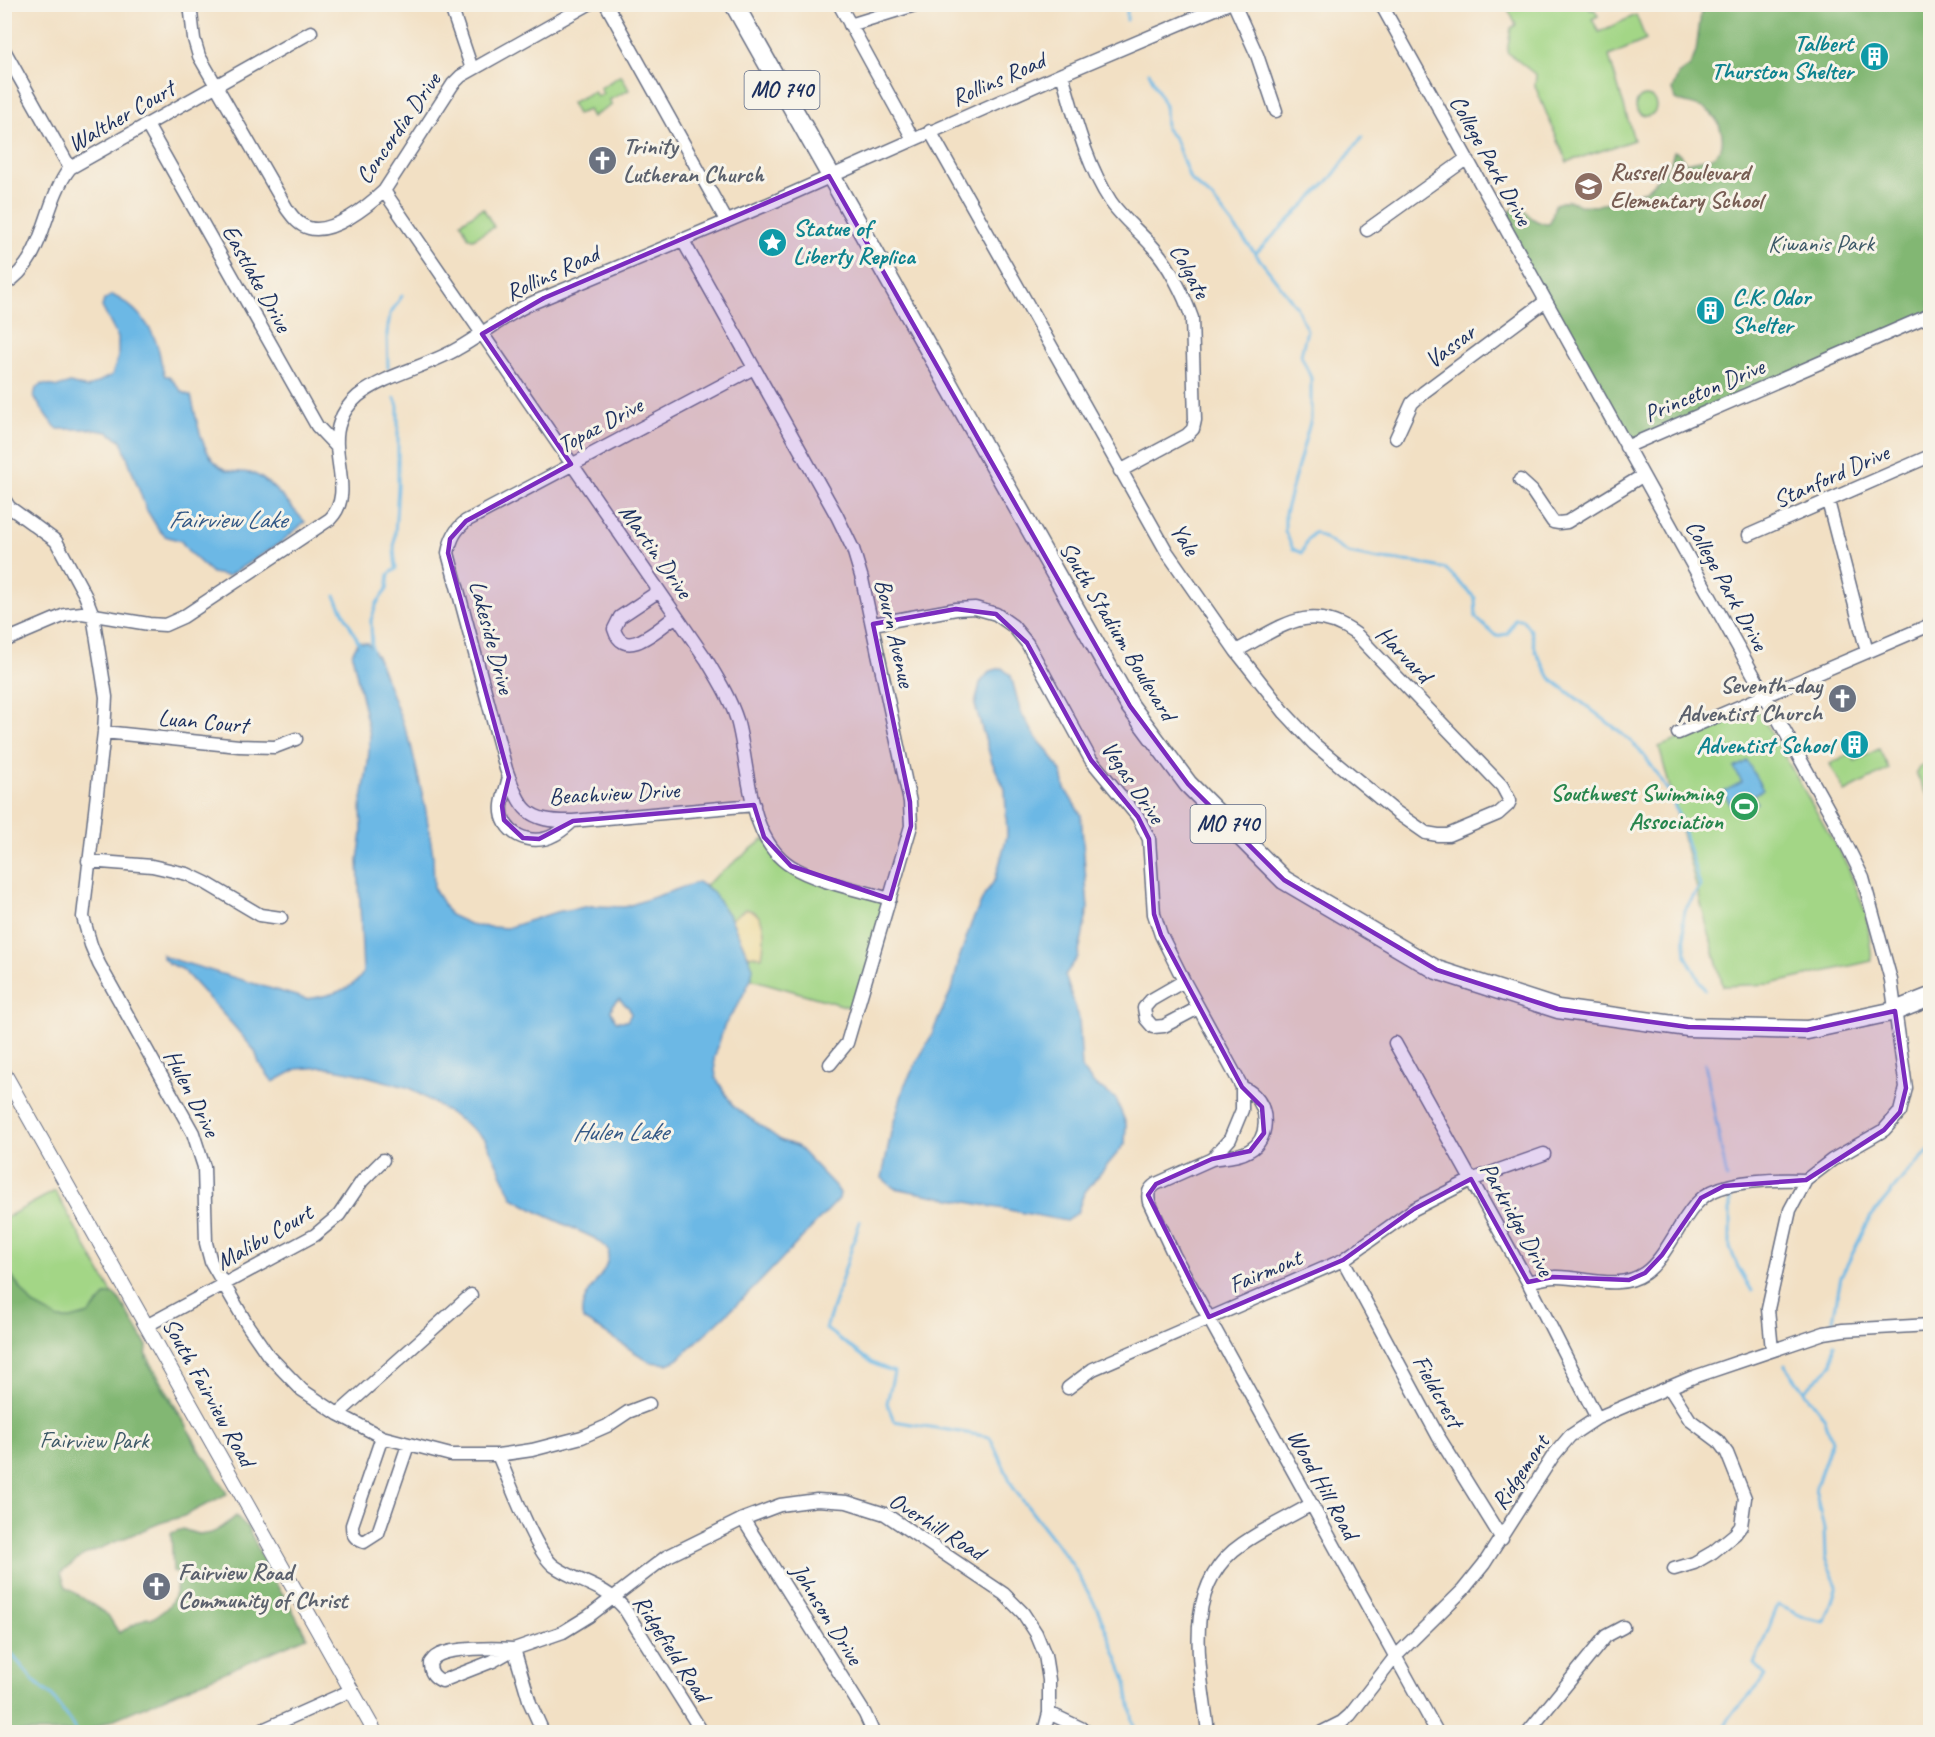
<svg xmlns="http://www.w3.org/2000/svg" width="1935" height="1737" font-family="Caveat,sans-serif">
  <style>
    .green { fill: #a3d686; stroke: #5f8272; stroke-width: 1.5 }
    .forest { fill: #82b773; stroke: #4e7368; stroke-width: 1.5 }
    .sand { fill: #eeda9e; stroke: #84847e; stroke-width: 1.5 }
    .water { fill: #6cb8e5; stroke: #4474a2; stroke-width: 1.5; fill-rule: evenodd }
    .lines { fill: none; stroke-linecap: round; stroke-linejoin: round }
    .stream { stroke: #6cb8e5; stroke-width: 3 }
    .minor-casing { stroke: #666d82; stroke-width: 15 }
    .tertiary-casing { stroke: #666d82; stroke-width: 16 }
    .primary-casing { stroke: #666d82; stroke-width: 21 }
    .minor { stroke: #fff; stroke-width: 12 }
    .tertiary { stroke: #fff; stroke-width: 14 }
    .primary { stroke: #fff; stroke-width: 18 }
    .marked { fill: #7b2cbf; fill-opacity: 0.2; stroke: #7b2cbf; stroke-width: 4.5; stroke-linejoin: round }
    .labels { text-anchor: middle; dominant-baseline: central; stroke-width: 6; stroke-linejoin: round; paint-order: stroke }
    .shield { fill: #f7f3e8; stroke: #5d6a87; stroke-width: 1.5 }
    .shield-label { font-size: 22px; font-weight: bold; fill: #1b2f5e }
    .culture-label { font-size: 24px; font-weight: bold; fill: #0d838f; stroke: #f7f3e8; text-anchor: end }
    .street-label { font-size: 24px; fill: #1b2f5e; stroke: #f7f3e8 }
    .worship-label { font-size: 24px; font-weight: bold; fill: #5b616d; stroke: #f7f3e8; text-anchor: start }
    .education-label { font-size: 24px; font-weight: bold; fill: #785e54; stroke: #f7f3e8; text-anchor: start }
    .park-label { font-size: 24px; fill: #3d5968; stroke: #f7f3e8 }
    .leisure-label { font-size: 24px; font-weight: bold; fill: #27864d; stroke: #f7f3e8; text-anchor: end }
    .water-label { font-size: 26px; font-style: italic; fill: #335886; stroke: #f7f3e8 }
  </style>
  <rect width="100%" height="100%" fill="#f7f3e8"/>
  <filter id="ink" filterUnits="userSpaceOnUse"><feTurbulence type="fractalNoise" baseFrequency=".0167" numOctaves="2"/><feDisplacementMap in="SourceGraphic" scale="12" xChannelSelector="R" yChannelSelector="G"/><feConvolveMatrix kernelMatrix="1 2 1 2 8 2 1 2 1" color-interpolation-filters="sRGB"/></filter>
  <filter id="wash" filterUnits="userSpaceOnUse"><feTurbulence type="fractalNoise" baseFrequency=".008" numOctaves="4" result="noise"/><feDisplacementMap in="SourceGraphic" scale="24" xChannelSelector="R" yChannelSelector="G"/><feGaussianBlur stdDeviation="1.35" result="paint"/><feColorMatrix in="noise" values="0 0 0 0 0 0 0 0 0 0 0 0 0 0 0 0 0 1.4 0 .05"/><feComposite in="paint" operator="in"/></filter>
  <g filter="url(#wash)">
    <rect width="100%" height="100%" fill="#f2e0c4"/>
    <path class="green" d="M 1506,5 L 1588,5 L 1591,10 L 1594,9 L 1598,16 L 1592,19 L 1599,32 L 1636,15 L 1646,40 L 1609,56 L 1634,140 L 1567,162 L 1535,86 L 1536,75 L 1507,52 L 1511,28 L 1516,25 Z
      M 621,75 L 629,90 L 609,100 L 612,105 L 592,117 L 588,110 L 577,114 L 571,103 L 594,91 L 597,97 L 603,94 L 600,88 Z
      M1636 106a10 10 0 1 1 20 0a10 10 0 1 1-20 0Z
      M 483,208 L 494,227 L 473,239 L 469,238 L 461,222 Z
      M 1757,708 L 1848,867 L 1867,916 L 1872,961 L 1771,984 L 1723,986 L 1659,747 Z
      M 1879,749 L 1889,769 L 1845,792 L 1830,764 L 1851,753 L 1855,761 Z
      M 1930,761 L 1930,797 L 1924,790 L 1916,773 L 1920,766 Z
      M 764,839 L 790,867 L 889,900 L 856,1009 L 751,979 C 758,958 722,898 704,886 Z
      M 55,1191 L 215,1477 L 5,1582 L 5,1732 L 5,1218 Z"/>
    <path class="forest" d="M 1702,5 L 1930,5 L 1930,315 L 1626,447 L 1499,217 L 1520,206 C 1528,215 1536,224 1549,224 L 1551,221 L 1555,204 L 1568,200 L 1580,205 L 1595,206 L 1645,191 L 1670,166 L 1674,151 L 1679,153 L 1686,163 C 1693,161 1710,159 1714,156 C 1730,145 1720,118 1707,110 C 1698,105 1685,104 1675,99 L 1672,90 L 1678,75 L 1690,66 L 1696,52 Z
      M 4,1266 L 33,1305 L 59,1319 L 71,1319 L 89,1314 L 106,1295 L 114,1294 L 120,1300 L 147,1346 L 146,1359 L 173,1406 L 187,1426 L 198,1450 L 208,1461 L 227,1494 L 184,1516 L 160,1523 L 82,1556 L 61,1573 L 66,1587 L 108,1615 L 119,1633 L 148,1617 L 151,1619 C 169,1609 175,1602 177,1581 L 187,1580 L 186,1573 L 177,1573 L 173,1571 L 171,1533 L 183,1529 C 208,1540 216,1533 236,1516 L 248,1528 L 275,1583 L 287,1600 L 307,1637 L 84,1732 L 5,1732 Z"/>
    <path class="sand" d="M 746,909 C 768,913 765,940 762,957 L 748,955 L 731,919 Z"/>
    <path class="water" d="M 112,295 C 134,305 151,324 158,348 C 161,357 161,367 165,376 L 169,376 L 182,392 L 191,396 C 197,419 201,459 226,470 C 234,473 245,471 254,474 C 271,481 292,508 305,522 L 280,543 L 228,576 L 212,573 L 189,552 L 181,541 L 165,536 L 159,530 L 146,509 L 121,440 L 108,432 L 90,429 L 58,429 C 46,419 43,409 34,397 L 36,388 L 43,384 L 58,387 L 70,383 L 87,388 L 112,375 L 118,358 L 118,338 L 102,307 L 104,300 Z
      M 358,642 L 368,643 L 378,658 L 411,745 L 425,806 L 433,855 L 434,889 L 450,915 L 474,926 L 507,928 L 556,912 L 591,906 L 625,907 L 698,882 L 712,891 L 731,919 L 753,967 L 751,979 L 739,1003 L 724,1026 L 714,1059 L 716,1078 L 733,1106 L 782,1141 L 797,1146 L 836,1187 L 840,1193 L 839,1199 L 753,1289 L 677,1360 L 668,1364 L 650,1362 L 583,1319 C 577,1300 597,1284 605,1268 C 608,1262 608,1256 609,1250 L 594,1238 L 538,1212 L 513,1198 L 485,1139 L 462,1121 L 410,1088 L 355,1073 L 323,1067 L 297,1069 L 273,1082 L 259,1063 L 255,1051 L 233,1025 L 182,969 L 168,963 L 162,957 L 162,954 L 165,957 L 306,999 C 324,997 356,990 363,972 L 358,860 L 362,833 L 361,806 L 368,763 L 370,735 L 352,654 ZM 619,999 L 629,1008 L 631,1014 L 627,1021 L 616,1021 L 611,1011 L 613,1004 Z
      M 1002,668 L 1011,676 L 1021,713 L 1037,739 L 1048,751 L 1062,773 L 1065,789 L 1081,815 L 1088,909 L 1078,957 L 1065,975 L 1079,1019 L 1082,1069 L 1093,1083 L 1116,1099 L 1126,1124 L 1125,1144 L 1084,1193 L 1077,1213 L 1066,1221 L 894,1188 L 882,1178 L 891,1132 L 905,1084 L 930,1038 L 953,986 L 959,959 L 971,924 L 985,894 L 995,880 L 1007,836 L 1005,789 L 992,762 L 975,705 L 980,683 L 990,671 Z
      M 1747,761 L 1763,790 L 1753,795 L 1757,803 L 1746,809 L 1741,801 L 1732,807 L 1723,792 L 1742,782 L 1734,768 Z"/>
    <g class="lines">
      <path class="stream" d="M 1127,20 L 1127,4
        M 1149,72 L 1165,106 L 1166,129 L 1175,139 L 1190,179 L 1212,198 L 1296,306 L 1307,330 L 1301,355 L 1311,378 L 1311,419 L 1285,513 L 1285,531 L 1293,549 L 1302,553 L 1307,541 L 1314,532 L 1348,553 L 1379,559 L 1415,562 L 1446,569 L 1475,598 L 1476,618 L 1496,636 L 1507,634 L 1515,619 L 1522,619 L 1531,631 L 1536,652 L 1550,678 L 1619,731 L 1639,749 L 1651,765 L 1668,791 L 1679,816 L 1700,886 L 1685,910 L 1683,921 L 1686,956 L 1705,990
        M 1255,254 L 1332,177 L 1362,137
        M 388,368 L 387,333 L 390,314 L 402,296
        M 335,596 L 360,645
        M 372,652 L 371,620 L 377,603 L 387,589 L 389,574 L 396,569 L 394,550 L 398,486 L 398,406 L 395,398
        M 1705,1064 L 1727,1178
        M 1730,1193 L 1730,1248 L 1738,1267 L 1752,1291
        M 860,1221 L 826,1329 L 872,1363 L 894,1372 L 887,1403 L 894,1421 L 990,1437 L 1014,1489 L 1072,1564 L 1097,1608 L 1125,1677 L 1135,1732
        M 1833,1320 L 1841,1277 L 1870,1218 L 1904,1176 L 1930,1150
        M 1785,1365 L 1804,1391
        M 4,1645 L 34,1681 L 53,1697 L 77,1732
        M 1722,1732 L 1730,1717 L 1766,1676 L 1754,1664 L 1778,1605 L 1806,1618 L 1825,1622 L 1837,1586 L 1825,1558 L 1824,1529 L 1815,1489 L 1832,1441 L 1824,1417 L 1804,1391 L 1832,1365 L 1834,1344"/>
    </g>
  </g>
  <g filter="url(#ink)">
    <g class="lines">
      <defs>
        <path id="minor" d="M 190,4 L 194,39 L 199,56 L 287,209 C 293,217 298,225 309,228 C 332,235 368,206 384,191 L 453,84 L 461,76 L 589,4
          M 450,4 L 472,69
          M 606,4 L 726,220
          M 839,4 L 913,139
          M 1234,4 L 1257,55 L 1276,111
          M 1381,4 L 1833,818 L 1863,878 L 1891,980 L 1906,1088 L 1900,1112 L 1884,1130 L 1832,1160 L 1806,1180 L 1790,1210 L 1768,1309 L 1772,1350
          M 850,25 L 918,4
          M 4,50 L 70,168
          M 1062,74 C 1075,118 1086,164 1111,202 C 1123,219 1139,231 1152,246 C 1168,263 1184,295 1192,318 L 1195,420 L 1193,429 L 1187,435 L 1120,471
          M 147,125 L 317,426 L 337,447
          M 930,131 L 1167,552 L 1236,651 L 1285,713 L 1314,744 L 1396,812 L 1426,833 L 1438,835 L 1448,835 L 1498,814 L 1508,805 L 1510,801 L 1502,786 L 1356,634 C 1309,600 1280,628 1236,651
          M 384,191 L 706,659 C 718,679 730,698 737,720 C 750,766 746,838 791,866 C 816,882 861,890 890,899
          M 1367,230 L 1466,159
          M 682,239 L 837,516 L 853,549 L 862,579 L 910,802 L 911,826 L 847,1043 L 830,1064
          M 4,285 C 47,259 42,204 70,168 L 311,32
          M 754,368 L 466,521 C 455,530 451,538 448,553 L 506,769 C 521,810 526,822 573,821 L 754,805
          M 1396,438 L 1412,403 L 1424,392 L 1546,301
          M 1626,447 L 1930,315
          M 1520,480 L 1532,491 L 1553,522 L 1559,523 L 1567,522 L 1642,476
          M 4,499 L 9,507 L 56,541 L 85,595 L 93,615 L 106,697 L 104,732 L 83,917 L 91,945 L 99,964 L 193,1133 L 204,1167 L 206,1243 L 211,1262 L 248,1326 L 268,1355 L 302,1390 L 338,1414 L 382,1437 L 451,1455 L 498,1455 L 532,1450 L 582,1437 L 607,1426 L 628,1412 L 649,1404
          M 1828,501 L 1867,652
          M 1749,535 L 1930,456
          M 659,591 L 620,617 L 614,629 C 624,663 659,628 676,616
          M 873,624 L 956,609 L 975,608 L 996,614 L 1013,626 L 1027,643 L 1091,760 L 1138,817 L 1149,839 L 1154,914 L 1161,935 L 1184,981 L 1242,1087 L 1242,1110 L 1230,1139 L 1212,1159 L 1156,1184 C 1149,1189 1147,1193 1149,1202 L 1174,1255 L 1437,1732
          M 4,641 L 65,615 L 82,613 L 149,624 L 165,625 L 183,617 L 330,519 C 356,493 328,454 340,422 C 343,412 350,403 358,396 C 387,374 426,367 457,349 C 477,338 495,323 515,312 C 524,306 534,302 544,298 L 773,202 L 1062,74 L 1227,4
          M 104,732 L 239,746 L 275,747 L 296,739
          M 1678,733 L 1930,625
          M 509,777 C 507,786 503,796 502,805 C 499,833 531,848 554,835 C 561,832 567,826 573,821
          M 88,861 L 152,866 L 187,874 L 206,883 L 260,915 L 281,918
          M 1184,981 L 1151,1000 L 1144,1008 L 1146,1019 L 1153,1027 L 1164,1026 L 1198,1008
          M 1395,1043 L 1528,1282 L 1597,1418
          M 1212,1159 C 1225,1157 1239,1157 1250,1150 C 1269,1139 1269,1110 1254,1095 C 1251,1092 1246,1089 1242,1087
          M 1343,1260 L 1438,1436 L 1502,1539
          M 1528,1282 C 1536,1280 1546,1277 1555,1277 C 1584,1276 1618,1292 1645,1273 C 1659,1263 1669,1244 1678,1230 C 1684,1220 1691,1208 1700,1200 C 1720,1179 1778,1179 1806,1180
          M 146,1326 L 315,1235 L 339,1215 L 362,1181 L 383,1160
          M 1669,1387 L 1690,1420 L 1718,1441 L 1727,1453 L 1745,1498 L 1741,1526 L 1735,1534 L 1713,1552 L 1694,1563 L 1674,1569
          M 1068,1388 L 1093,1369 L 1343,1260 L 1414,1209 L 1471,1180 L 1544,1154
          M 338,1414 L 471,1295
          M 382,1437 L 352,1525 C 352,1535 355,1539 364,1542 L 378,1533 L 408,1445
          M 498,1455 C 509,1480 535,1552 554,1566 C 578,1583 603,1584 624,1608 L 702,1732
          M 743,1519 L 865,1714 L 873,1732
          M 514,1649 C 497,1648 451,1647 437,1656 C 434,1657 432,1661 430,1663 C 430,1673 434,1677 442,1681 L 493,1661 L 514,1649 L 563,1632 L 589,1616 L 666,1557 L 743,1519 L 780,1505 L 817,1500 L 847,1502 L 885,1514 L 1004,1594 L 1023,1613 L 1036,1633 L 1045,1655 L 1049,1680 L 1049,1713 L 1044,1732
          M 514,1649 L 530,1703 L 543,1732
          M 1049,1713 L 1089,1732
          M 258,1732 L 352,1690
          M 1208,1732 C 1201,1669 1179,1587 1242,1544 C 1263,1529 1288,1518 1310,1505
          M 1322,1732 L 1342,1722 L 1350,1715 L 1395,1657 L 1463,1590 L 1484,1564 L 1553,1456 L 1570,1436 L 1597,1418 L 1691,1378 L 1824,1333 L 1843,1330 L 1930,1325
          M 1528,1732 L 1606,1636 L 1623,1627"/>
        <path id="tertiary" d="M 4,1073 L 375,1732"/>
        <path id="primary" d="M 734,4 L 1130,706 L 1188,784 L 1284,880 L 1437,970 L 1558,1009 L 1688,1027 L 1807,1030 L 1895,1011 L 1930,997"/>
      </defs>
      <use href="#minor" class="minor-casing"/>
      <use href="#tertiary" class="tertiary-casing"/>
      <use href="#primary" class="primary-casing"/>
      <use href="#minor" class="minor"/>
      <use href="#tertiary" class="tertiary"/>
      <use href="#primary" class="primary"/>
    </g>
  </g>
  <path class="marked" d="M 829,176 L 1130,706 L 1188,784 L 1284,880 L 1437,970 L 1558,1009 L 1688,1027 L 1807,1030 L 1895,1011 L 1906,1088 L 1900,1112 L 1884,1130 L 1806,1180 L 1724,1186 L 1701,1198 L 1662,1255 L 1645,1273 L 1629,1280 L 1553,1277 L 1528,1282 L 1471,1179 L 1414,1209 L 1343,1260 L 1209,1317 L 1148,1195 L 1156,1184 L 1212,1159 L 1250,1151 L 1264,1133 L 1262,1107 L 1242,1087 L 1161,935 L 1154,914 L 1149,839 L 1138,817 L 1091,760 L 1027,643 L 996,614 L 956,609 L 873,624 L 910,802 L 911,826 L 890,899 L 791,866 L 764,837 L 754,805 L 573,821 L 539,839 L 523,838 L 504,820 L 502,806 L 509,777 L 448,553 L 450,539 L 466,521 L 571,464 L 482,334 L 544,298 Z"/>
  <defs>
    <symbol id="building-disc" viewBox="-11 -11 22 22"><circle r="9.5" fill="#0f9aa8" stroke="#f7f3e8"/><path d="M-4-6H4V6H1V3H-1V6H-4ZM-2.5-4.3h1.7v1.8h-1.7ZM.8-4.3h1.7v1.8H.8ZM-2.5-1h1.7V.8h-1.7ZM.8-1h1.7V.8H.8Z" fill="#fff"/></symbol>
    <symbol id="church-disc" viewBox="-11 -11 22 22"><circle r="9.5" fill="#6b7280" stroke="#f7f3e8"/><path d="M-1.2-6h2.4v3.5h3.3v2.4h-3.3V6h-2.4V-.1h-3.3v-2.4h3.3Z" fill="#fff"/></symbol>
    <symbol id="school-disc" viewBox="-11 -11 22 22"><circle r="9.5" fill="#8d6e63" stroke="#f7f3e8"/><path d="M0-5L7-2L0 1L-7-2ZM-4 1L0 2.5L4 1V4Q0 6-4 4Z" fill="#fff"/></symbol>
    <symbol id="sight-disc" viewBox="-11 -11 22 22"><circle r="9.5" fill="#0f9aa8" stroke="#f7f3e8"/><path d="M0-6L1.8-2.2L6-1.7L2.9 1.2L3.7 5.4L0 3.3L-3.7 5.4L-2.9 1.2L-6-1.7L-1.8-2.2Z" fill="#fff"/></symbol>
    <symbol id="stadium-disc" viewBox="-11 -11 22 22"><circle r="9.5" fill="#2e9e5b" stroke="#f7f3e8"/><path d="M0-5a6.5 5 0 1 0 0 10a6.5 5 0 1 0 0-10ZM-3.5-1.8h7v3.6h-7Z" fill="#fff"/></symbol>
  </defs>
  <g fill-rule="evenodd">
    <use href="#building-disc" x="1858" y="40" width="33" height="33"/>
    <use href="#church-disc" x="586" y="144" width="33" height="33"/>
    <use href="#school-disc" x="1572" y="170" width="33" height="33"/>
    <use href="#sight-disc" x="756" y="226" width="33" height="33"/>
    <use href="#building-disc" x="1694" y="294" width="33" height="33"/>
    <use href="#church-disc" x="1826" y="682" width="33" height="33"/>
    <use href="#building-disc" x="1838" y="728" width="33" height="33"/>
    <use href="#stadium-disc" x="1728" y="790" width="33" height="33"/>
    <use href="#church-disc" x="140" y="1570" width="33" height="33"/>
  </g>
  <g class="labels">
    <g class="shield">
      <rect x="744.5" y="71" width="75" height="38" rx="4.5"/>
      <rect x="1190.5" y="805" width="75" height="38" rx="4.5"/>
    </g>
    <g class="shield-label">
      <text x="782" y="90">MO 740</text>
      <text x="1228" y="824">MO 740</text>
    </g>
    <g class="culture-label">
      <text x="1853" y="43">Talbert<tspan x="1853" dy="28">Thurston Shelter</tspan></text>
      <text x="793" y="228" text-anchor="start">Statue of<tspan x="793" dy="28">Liberty Replica</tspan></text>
      <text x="1732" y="297" text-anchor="start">C.K. Odor<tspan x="1732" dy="28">Shelter</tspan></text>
      <text x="1833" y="745">Adventist School</text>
    </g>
    <g class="street-label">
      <text transform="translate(998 79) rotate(-24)">Rollins Road</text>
      <text transform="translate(121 116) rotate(-30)">Walther Court</text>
      <text transform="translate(398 128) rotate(-55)">Concordia Drive</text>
      <text transform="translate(1491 160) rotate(61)">College Park Drive</text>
      <text transform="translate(1190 271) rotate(61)">Colgate</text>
      <text transform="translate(552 273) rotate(-25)">Rollins Road</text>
      <text transform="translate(257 278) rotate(61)">Eastlake Drive</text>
      <text transform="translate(1450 346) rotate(-37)">Vassar</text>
      <text transform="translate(1704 390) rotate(-23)">Princeton Drive</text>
      <text transform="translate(600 425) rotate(-28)">Topaz Drive</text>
      <text transform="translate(1831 476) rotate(-24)">Stanford Drive</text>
      <text transform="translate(1185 539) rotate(58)">Yale</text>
      <text transform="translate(656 551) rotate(55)">Martin Drive</text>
      <text transform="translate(1727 585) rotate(61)">College Park Drive</text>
      <text transform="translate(1118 631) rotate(59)">South Stadium Boulevard</text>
      <text transform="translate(895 633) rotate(77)">Bourn Avenue</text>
      <text transform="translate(492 637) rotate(75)">Lakeside Drive</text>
      <text transform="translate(1404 654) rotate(46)">Harvard</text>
      <text transform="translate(203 721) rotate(5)">Luan Court</text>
      <text transform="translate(1133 782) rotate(56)">Vegas Drive</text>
      <text transform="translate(614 793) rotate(-3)">Beachview Drive</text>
      <text transform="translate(192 1093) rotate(63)">Hulen Drive</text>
      <text transform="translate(1517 1219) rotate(61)">Parkridge Drive</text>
      <text transform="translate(264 1237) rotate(-30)">Malibu Court</text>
      <text transform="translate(1265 1271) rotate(-23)">Fairmont</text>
      <text transform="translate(1438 1391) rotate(61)">Fieldcrest</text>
      <text transform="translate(209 1392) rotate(61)">South Fairview Road</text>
      <text transform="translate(1520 1472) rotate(-56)">Ridgemont</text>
      <text transform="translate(1323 1484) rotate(61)">Wood Hill Road</text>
      <text transform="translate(937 1526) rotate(32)">Overhill Road</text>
      <text transform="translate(827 1614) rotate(58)">Johnson Drive</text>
      <text transform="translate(672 1648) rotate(57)">Ridgefield Road</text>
    </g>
    <g class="worship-label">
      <text x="623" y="146">Trinity<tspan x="623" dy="28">Lutheran Church</tspan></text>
      <text x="1822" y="685" text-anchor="end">Seventh-day<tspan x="1822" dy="28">Adventist Church</tspan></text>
      <text x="178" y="1572">Fairview Road<tspan x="178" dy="28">Community of Christ</tspan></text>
    </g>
    <g class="education-label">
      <text x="1610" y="172">Russell Boulevard<tspan x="1610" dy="28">Elementary School</tspan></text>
    </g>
    <g class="park-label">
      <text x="1821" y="243">Kiwanis Park</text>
      <text x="94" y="1440">Fairview Park</text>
    </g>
    <g class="leisure-label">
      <text x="1723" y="793">Southwest Swimming<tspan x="1723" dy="28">Association</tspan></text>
    </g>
    <g class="water-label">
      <text x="227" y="519">Fairview Lake</text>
      <text x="620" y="1131">Hulen Lake</text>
    </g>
  </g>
  <rect width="1935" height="1737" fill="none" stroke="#f7f3e8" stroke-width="24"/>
</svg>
